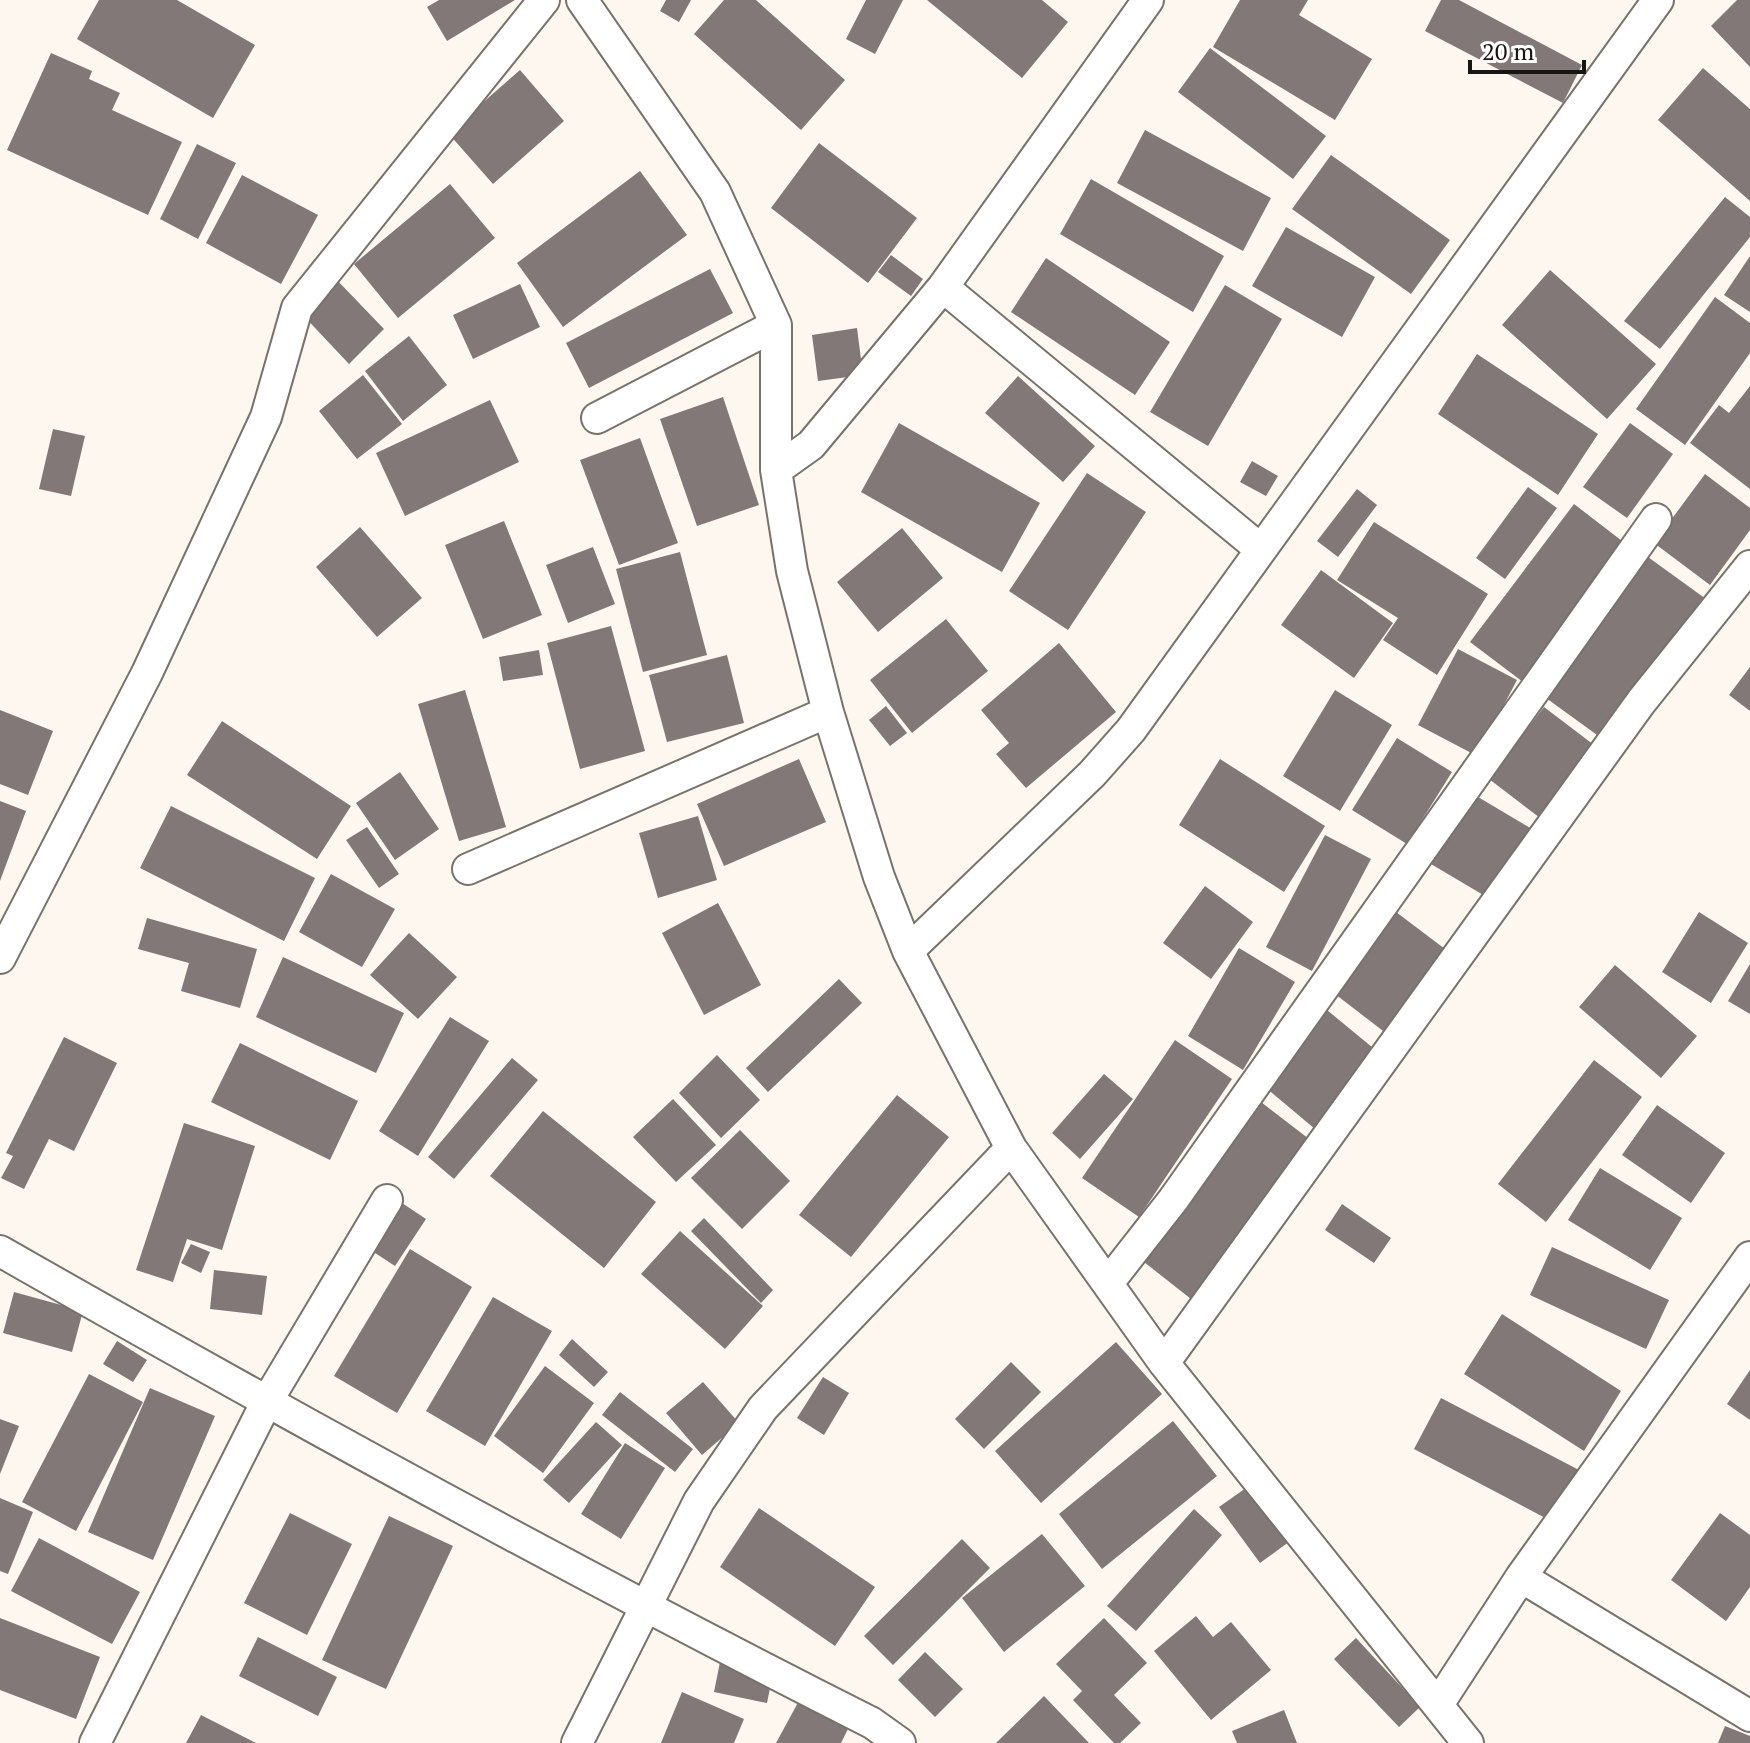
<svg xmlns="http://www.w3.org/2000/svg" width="1750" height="1743" font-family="'PT Serif',serif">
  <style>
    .building { fill: #827878 }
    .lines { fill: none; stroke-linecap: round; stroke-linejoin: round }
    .street-casing { stroke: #78726c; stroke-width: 34 }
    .street { stroke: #fff; stroke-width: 30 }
  </style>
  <rect width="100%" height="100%" fill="#fef7f0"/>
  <path class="building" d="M 99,0 L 177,0 L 255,45 L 213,118 L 77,39 Z
    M 439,0 L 515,0 L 447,41 L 427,7 Z
    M 666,0 L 691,0 L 679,22 L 660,11 Z
    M 724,0 L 756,0 L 845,80 L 801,130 L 694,34 Z
    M 866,0 L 903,0 L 875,54 L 846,39 Z
    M 927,0 L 1042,0 L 1068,22 L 1022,78 Z
    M 1240,0 L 1308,0 L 1299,15 L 1372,59 L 1335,120 L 1213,47 Z
    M 1441,0 L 1459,0 L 1582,65 L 1563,103 L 1425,31 Z
    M 1737,0 L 1750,0 L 1750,67 L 1711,26 Z
    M 1210,48 L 1326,136 L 1293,179 L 1178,92 Z
    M 51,53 L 92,71 L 89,79 L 120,93 L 112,110 L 182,142 L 148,215 L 7,150 Z
    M 1703,68 L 1750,109 L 1750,201 L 1658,120 Z
    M 520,70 L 564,121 L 493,184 L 448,133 Z
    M 1145,130 L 1271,198 L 1243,251 L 1117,183 Z
    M 819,143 L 917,218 L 868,283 L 771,208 Z
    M 197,144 L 236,163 L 198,239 L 160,219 Z
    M 1331,155 L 1450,240 L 1411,294 L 1292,209 Z
    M 640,171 L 687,235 L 563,327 L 517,263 Z
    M 242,175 L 318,215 L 281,284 L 206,243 Z
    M 1091,179 L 1224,256 L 1193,312 L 1060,234 Z
    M 450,184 L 495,238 L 398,318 L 354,264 Z
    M 1725,197 L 1750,217 L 1750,237 L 1660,349 L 1624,321 Z
    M 1286,227 L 1375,277 L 1342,337 L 1252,286 Z
    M 891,255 L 923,279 L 911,296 L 878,272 Z
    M 1750,256 L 1750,312 L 1724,295 Z
    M 1046,258 L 1170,342 L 1135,395 L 1011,312 Z
    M 710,269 L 733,313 L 589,388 L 566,343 Z
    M 1550,270 L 1656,364 L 1607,419 L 1502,325 Z
    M 335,278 L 384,329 L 349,364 L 300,312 Z
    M 520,284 L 540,327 L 473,359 L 453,315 Z
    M 1225,285 L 1282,319 L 1208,446 L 1150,412 Z
    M 1715,297 L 1750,323 L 1750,353 L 1685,445 L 1636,409 Z
    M 857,328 L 863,375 L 818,381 L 812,335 Z
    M 409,336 L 447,385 L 403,421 L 365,371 Z
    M 1477,354 L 1598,434 L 1558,495 L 1438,414 Z
    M 363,375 L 402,424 L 357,459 L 319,411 Z
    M 1018,376 L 1095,446 L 1063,482 L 985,413 Z
    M 1750,386 L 1750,489 L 1690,443 L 1719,405 L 1729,413 Z
    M 723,397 L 759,505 L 697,526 L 660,419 Z
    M 490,400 L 519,462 L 405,516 L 376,453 Z
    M 899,423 L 1040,503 L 1002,572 L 861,492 Z
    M 1630,423 L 1673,454 L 1627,518 L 1583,487 Z
    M 53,429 L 85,436 L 71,496 L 39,489 Z
    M 640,438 L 678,543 L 619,565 L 580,460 Z
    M 1252,461 L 1278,476 L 1266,496 L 1240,482 Z
    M 1087,473 L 1146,512 L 1068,630 L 1009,591 Z
    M 1705,474 L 1750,508 L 1750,530 L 1710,585 L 1654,543 Z
    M 1528,487 L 1557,508 L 1505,579 L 1476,558 Z
    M 1357,489 L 1377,505 L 1338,557 L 1317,541 Z
    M 1574,504 L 1626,544 L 1523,682 L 1470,642 Z
    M 504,521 L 542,615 L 483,639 L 445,545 Z
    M 1374,522 L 1488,594 L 1437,675 L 1383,640 L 1398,618 L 1337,580 Z
    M 360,527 L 422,598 L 377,637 L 316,567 Z
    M 902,528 L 943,578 L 878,632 L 837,582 Z
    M 593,547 L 615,604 L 568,623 L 546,565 Z
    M 680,552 L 707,655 L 643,672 L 616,569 Z
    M 1648,557 L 1706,599 L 1604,740 L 1546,698 Z
    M 1321,570 L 1393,623 L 1354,678 L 1281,625 Z
    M 946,619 L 988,671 L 912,733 L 870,680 Z
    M 611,626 L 645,751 L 580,769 L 547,643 Z
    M 1059,643 L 1116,712 L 1026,788 L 996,754 L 1009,743 L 981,710 Z
    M 1458,649 L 1517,680 L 1477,756 L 1418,725 Z
    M 539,650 L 543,675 L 503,681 L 499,657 Z
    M 727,655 L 744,723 L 667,742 L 649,675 Z
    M 1750,667 L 1750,711 L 1729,695 Z
    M 465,690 L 506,827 L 459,841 L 418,704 Z
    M 1335,690 L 1392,725 L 1340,811 L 1283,776 Z
    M 886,706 L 907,733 L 890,746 L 869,720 Z
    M 1544,707 L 1598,748 L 1544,821 L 1489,779 Z
    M 0,710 L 53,731 L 28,795 L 0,784 Z
    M 222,721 L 351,806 L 317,859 L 187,775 Z
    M 1397,738 L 1452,772 L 1407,844 L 1352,810 Z
    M 799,759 L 826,822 L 724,866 L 697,804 Z
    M 1220,759 L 1325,826 L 1284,892 L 1179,825 Z
    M 400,772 L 439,829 L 395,860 L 356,803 Z
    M 1473,794 L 1532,829 L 1490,899 L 1431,864 Z
    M 0,801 L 26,811 L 0,881 Z
    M 171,806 L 315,878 L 284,941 L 140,868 Z
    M 698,816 L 717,880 L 658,898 L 639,833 Z
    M 367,827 L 399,874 L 379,888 L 346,840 Z
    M 1325,835 L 1371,859 L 1312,971 L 1266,947 Z
    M 331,874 L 395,909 L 362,967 L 299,932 Z
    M 1205,886 L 1253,922 L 1211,979 L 1163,943 Z
    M 718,903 L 761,985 L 704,1015 L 662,933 Z
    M 1396,912 L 1449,952 L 1387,1034 L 1335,994 Z
    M 1699,912 L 1748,943 L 1711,1003 L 1662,972 Z
    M 147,918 L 257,949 L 240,1008 L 181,991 L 189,963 L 138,949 Z
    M 409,933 L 457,977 L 418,1019 L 370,975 Z
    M 1239,948 L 1295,982 L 1243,1070 L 1188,1036 Z
    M 283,957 L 404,1013 L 376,1073 L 256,1017 Z
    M 1750,964 L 1750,1014 L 1728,1001 Z
    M 1615,965 L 1697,1036 L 1661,1078 L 1579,1007 Z
    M 839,979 L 862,1003 L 768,1092 L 746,1068 Z
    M 1327,1010 L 1378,1052 L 1315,1129 L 1265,1087 Z
    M 450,1017 L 489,1041 L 418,1156 L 379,1131 Z
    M 64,1037 L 117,1063 L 74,1151 L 49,1139 L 24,1189 L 1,1178 L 13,1156 L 6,1153 Z
    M 1175,1040 L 1232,1079 L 1139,1217 L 1082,1178 Z
    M 240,1043 L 358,1101 L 330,1160 L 211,1102 Z
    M 717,1055 L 760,1100 L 721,1138 L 679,1093 Z
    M 512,1058 L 538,1080 L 454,1179 L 428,1157 Z
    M 1594,1060 L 1642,1097 L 1546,1222 L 1498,1184 Z
    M 1104,1074 L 1133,1099 L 1080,1159 L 1052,1133 Z
    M 897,1095 L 949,1137 L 851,1257 L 799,1215 Z
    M 673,1099 L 716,1145 L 676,1182 L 633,1137 Z
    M 1261,1102 L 1313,1142 L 1191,1299 L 1139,1258 Z
    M 1657,1105 L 1725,1153 L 1691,1203 L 1622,1155 Z
    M 543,1111 L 656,1202 L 604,1268 L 490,1176 Z
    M 184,1123 L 255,1146 L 222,1250 L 187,1239 L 173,1282 L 136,1270 Z
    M 740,1130 L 790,1181 L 742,1229 L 691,1178 Z
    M 1600,1168 L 1682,1218 L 1650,1270 L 1568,1220 Z
    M 402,1203 L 426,1219 L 395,1266 L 372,1251 Z
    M 1342,1204 L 1391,1238 L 1374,1263 L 1325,1230 Z
    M 704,1218 L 773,1290 L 761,1303 L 691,1231 Z
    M 680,1231 L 763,1306 L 725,1349 L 641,1274 Z
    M 191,1244 L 210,1252 L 201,1273 L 181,1263 Z
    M 1552,1247 L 1669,1300 L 1646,1349 L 1530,1295 Z
    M 410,1249 L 472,1287 L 397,1413 L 334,1376 Z
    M 214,1270 L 267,1276 L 262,1315 L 210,1309 Z
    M 14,1292 L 83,1311 L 72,1352 L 3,1333 Z
    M 493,1297 L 552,1331 L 485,1446 L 426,1411 Z
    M 1502,1314 L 1621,1391 L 1584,1451 L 1464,1374 Z
    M 572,1339 L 608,1372 L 594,1387 L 559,1355 Z
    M 117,1341 L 147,1360 L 133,1382 L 103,1364 Z
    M 1116,1342 L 1162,1394 L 1041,1503 L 995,1451 Z
    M 1011,1362 L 1041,1392 L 984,1449 L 955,1419 Z
    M 545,1366 L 594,1403 L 543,1473 L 494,1436 Z
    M 1750,1370 L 1750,1420 L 1727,1404 Z
    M 89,1374 L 143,1402 L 76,1531 L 22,1502 Z
    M 823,1377 L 849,1393 L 824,1435 L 797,1418 Z
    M 703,1382 L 739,1423 L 702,1455 L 666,1413 Z
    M 150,1388 L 215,1416 L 153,1560 L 88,1532 Z
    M 620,1392 L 693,1449 L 675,1472 L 602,1415 Z
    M 1441,1398 L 1579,1470 L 1553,1522 L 1414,1449 Z
    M 0,1419 L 19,1426 L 0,1474 Z
    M 1173,1421 L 1217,1476 L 1102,1569 L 1059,1514 Z
    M 596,1422 L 622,1445 L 569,1503 L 543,1480 Z
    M 625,1443 L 665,1468 L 621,1539 L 581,1514 Z
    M 1253,1483 L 1293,1539 L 1260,1563 L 1219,1507 Z
    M 0,1498 L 33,1512 L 8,1574 L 0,1571 Z
    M 759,1508 L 875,1587 L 835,1646 L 720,1567 Z
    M 1194,1509 L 1222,1535 L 1136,1631 L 1107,1606 Z
    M 290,1513 L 352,1544 L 307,1635 L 244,1603 Z
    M 1720,1513 L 1750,1535 L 1750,1587 L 1726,1621 L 1671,1580 Z
    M 389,1516 L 453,1546 L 386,1689 L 322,1660 Z
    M 1042,1534 L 1085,1586 L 1004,1652 L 962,1598 Z
    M 39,1538 L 140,1592 L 112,1644 L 11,1591 Z
    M 962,1539 L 990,1568 L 893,1665 L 864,1636 Z
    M 1196,1616 L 1213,1637 L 1231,1622 L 1271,1670 L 1211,1720 L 1154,1651 Z
    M 0,1618 L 100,1657 L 76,1719 L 0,1690 Z
    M 1104,1618 L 1147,1663 L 1114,1695 L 1141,1723 L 1120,1743 L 1114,1743 L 1073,1700 L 1082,1691 L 1056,1664 Z
    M 258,1637 L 337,1677 L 318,1716 L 239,1676 Z
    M 1356,1638 L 1420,1707 L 1399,1727 L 1334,1659 Z
    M 925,1652 L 963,1689 L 935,1717 L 898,1680 Z
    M 720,1662 L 773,1673 L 767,1703 L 714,1692 Z
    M 682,1692 L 744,1719 L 734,1743 L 661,1743 Z
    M 1044,1696 L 1089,1743 L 996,1743 Z
    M 801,1697 L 851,1723 L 841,1743 L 776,1743 Z
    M 1284,1710 L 1297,1743 L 1237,1743 L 1232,1731 Z
    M 201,1715 L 256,1743 L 186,1743 Z
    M 1725,1726 L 1750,1736 L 1750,1743 L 1718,1743 Z"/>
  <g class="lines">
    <defs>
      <path id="street" d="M 582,0 L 715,192 L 776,325 L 776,470 L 792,571 L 828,712 L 879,877 L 908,951 L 1011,1148 L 1164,1363 L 1468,1743
        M 943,287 L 1259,548
        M 597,418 L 776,325
        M 776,470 L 811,445 L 943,287 L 1148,0
        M 468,869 L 828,712
        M 908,951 L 1092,774 L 1131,730 L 1658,0
        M 0,958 L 147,673 L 266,417 L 297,308 L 544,0
        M 0,1251 C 287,1415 577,1574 872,1723 L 900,1743
        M 1108,1283 L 1173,1200 L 1656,519
        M 1164,1363 L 1641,702 L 1750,566
        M 1521,1577 L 1750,1716
        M 1439,1703 L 1521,1577 L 1750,1257
        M 95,1743 L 266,1403 L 387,1200
        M 577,1743 L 699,1501 L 763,1408 L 1011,1148"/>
    </defs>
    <use href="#street" class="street-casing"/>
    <use href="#street" class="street"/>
  </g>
  <path d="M1470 60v12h114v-12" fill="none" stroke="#181613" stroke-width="4"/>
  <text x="1482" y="60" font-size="24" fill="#181613" stroke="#ffffff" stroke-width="6" paint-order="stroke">20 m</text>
</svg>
